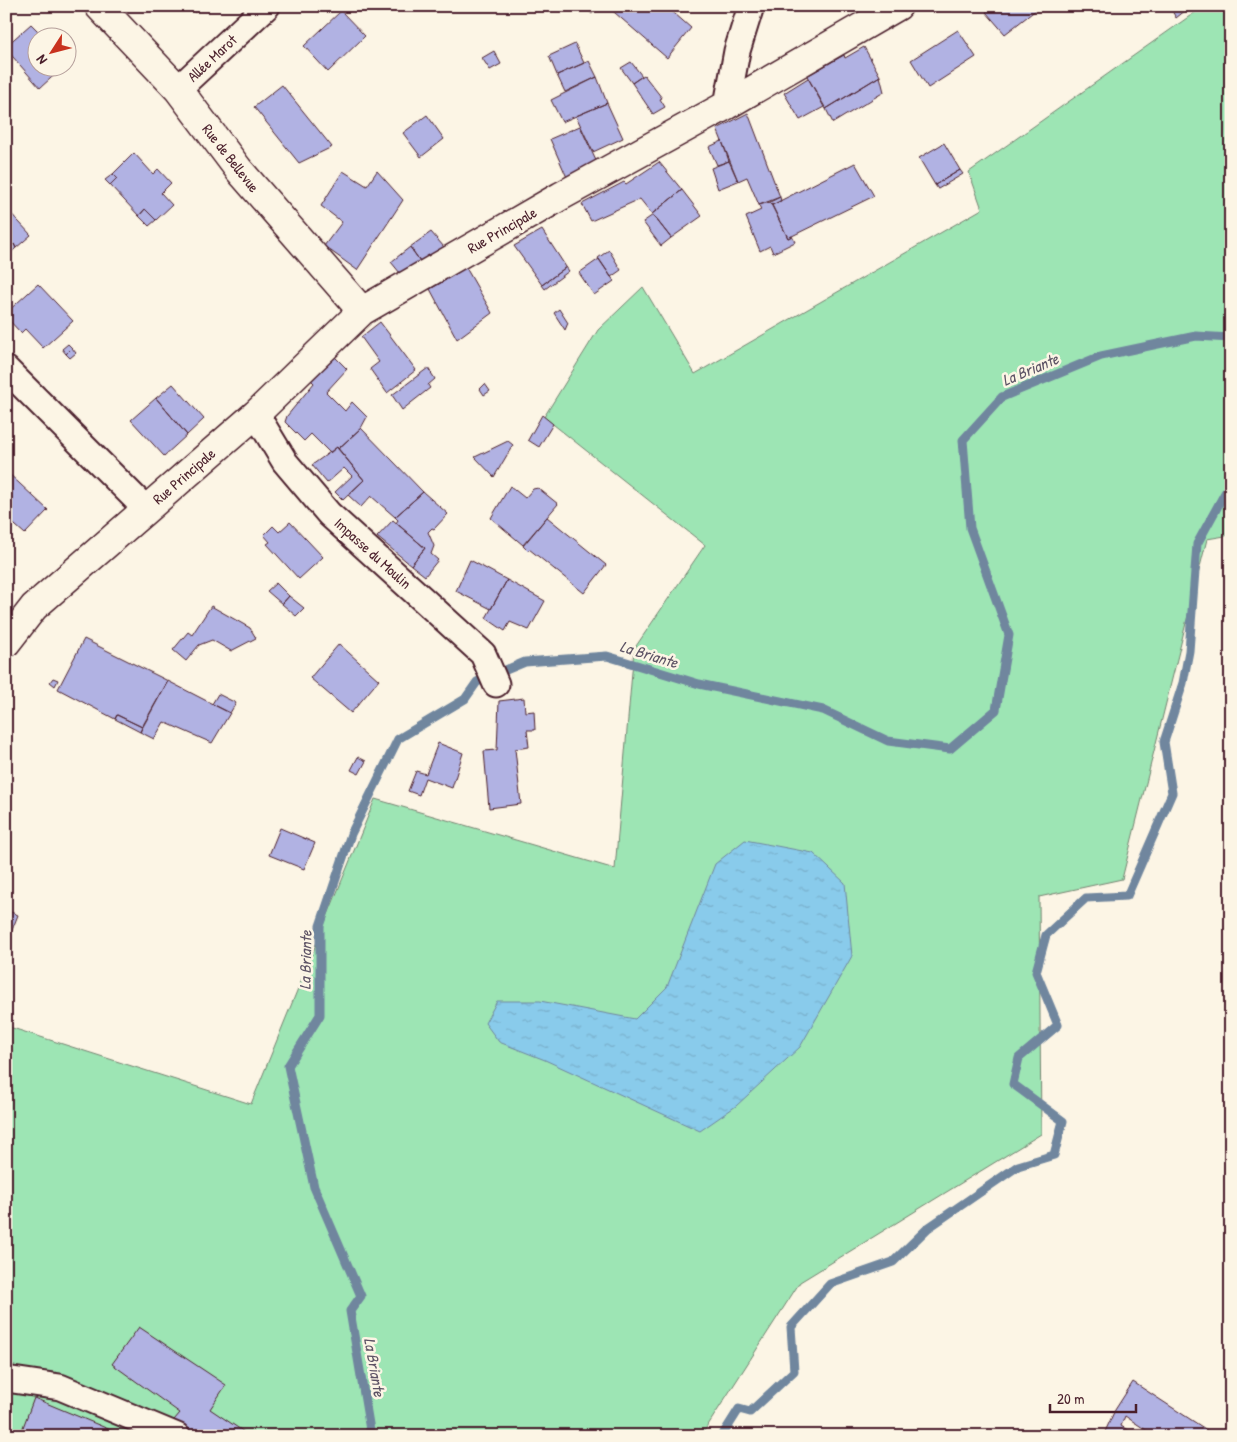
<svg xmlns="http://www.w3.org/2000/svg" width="1237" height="1442" font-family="'Patrick Hand',sans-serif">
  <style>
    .green { fill: #9de5b4; stroke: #748270 }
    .water { fill: url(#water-ripples); stroke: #70869e }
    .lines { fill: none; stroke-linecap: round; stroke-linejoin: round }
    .stream { stroke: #70869e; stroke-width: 9 }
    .building { fill: #b1b2e3; stroke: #4a1f2b }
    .minor-casing { stroke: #4a1f2b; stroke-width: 29 }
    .tertiary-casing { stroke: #4a1f2b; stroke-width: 31 }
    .minor { stroke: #fcf5e5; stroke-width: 25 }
    .tertiary { stroke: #fcf5e5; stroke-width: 28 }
    .labels { text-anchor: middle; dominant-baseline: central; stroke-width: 5; stroke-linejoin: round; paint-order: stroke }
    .street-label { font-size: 15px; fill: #4a1f2b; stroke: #fcf5e5 }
    .water-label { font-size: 16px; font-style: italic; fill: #5d5365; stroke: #fcf5e5 }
  </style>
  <defs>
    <pattern id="water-ripples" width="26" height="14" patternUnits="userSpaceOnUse" patternTransform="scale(1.25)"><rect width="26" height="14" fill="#89cbeb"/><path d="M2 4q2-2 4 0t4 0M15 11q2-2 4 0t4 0" fill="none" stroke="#78aeca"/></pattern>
  </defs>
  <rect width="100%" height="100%" fill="#fcf5e5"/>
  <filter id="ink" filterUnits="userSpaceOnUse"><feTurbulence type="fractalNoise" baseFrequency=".02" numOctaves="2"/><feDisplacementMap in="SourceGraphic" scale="10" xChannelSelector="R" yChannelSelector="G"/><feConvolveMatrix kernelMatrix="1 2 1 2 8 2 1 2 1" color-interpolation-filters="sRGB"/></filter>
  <g filter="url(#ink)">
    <path class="green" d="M 1204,6 L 1231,6 L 1231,535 L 1207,539 L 1122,879 L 1039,897 L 1041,1134 L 800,1282 L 701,1436 L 6,1436 L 6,1026 L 251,1104 L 375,799 L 615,869 L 634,649 L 705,545 L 544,417 L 598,330 L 643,287 L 695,374 L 982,209 L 969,172 Z"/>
    <path class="water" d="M 745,840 L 813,853 L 845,883 L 852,956 L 800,1047 L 736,1106 L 700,1131 L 545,1060 L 499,1042 L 485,1023 L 497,1001 L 540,1001 L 635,1019 L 667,987 L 715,864 Z"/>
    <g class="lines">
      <path class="stream" d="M 371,1436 L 350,1311 L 361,1296 L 314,1187 L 288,1066 L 320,1015 L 320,926 L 351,834 L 398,739 L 465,699 L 477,682 L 525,662 L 607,656 L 699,684 L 823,710 L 888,741 L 950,749 L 996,710 L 1009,635 L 970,528 L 963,440 L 1002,397 L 1101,356 L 1196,336 L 1231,338
        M 722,1436 L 739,1409 L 750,1412 L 794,1371 L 791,1327 L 830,1284 L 893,1262 L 928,1228 L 1018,1166 L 1054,1155 L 1063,1121 L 1013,1084 L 1019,1058 L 1058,1025 L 1036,972 L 1046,935 L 1086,898 L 1127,896 L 1172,793 L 1164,742 L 1183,683 L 1189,651 L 1197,544 L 1231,482"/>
    </g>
    <path class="building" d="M 188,6 L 203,6 L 195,13 Z
      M 385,6 L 397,6 L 391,12 Z
      M 583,6 L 598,6 L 592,14 Z
      M 607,6 L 666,6 L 691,28 L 667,58 Z
      M 993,6 L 1041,6 L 1005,34 L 986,12 Z
      M 1191,6 L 1176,18 L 1170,7 L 1171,6 Z
      M 341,11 L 365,36 L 328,72 L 304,46 Z
      M 31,24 L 41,34 L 46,30 L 53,38 L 38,38 L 38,68 L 62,68 L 40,88 L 6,49 L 6,46 Z
      M 958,30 L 976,57 L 928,88 L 911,60 Z
      M 575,44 L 584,63 L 557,75 L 549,56 Z
      M 864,47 L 880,76 L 826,109 L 807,76 L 844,55 L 845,58 Z
      M 494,51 L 501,64 L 490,70 L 482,58 Z
      M 589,61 L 597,77 L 565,92 L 557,75 Z
      M 631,62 L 642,76 L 632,83 L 621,68 Z
      M 644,75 L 662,98 L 660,99 L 665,107 L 653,114 L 632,83 Z
      M 880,76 L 884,92 L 833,123 L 826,109 Z
      M 597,77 L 607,103 L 562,122 L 551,100 Z
      M 808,78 L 824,107 L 800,120 L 784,93 Z
      M 282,85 L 332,147 L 299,163 L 254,107 Z
      M 607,103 L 623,138 L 593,152 L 576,116 Z
      M 748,113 L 780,197 L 759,205 L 747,177 L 738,181 L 717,129 Z
      M 427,115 L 444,139 L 421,157 L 403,133 Z
      M 580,126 L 598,165 L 569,182 L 550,139 Z
      M 722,141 L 729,161 L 717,165 L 709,147 Z
      M 944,143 L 960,170 L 935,185 L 919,158 Z
      M 134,153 L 153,174 L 158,169 L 171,183 L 161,193 L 172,205 L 156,220 L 145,209 L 139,216 L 110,185 L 117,178 L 113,174 Z
      M 729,161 L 738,181 L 718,189 L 711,168 Z
      M 659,162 L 682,190 L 652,214 L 640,199 L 591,221 L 582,204 L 624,182 L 626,184 Z
      M 855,163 L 874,196 L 788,238 L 772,205 Z
      M 960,170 L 963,174 L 938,189 L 935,185 Z
      M 343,171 L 367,186 L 377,171 L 403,200 L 357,270 L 324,246 L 342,222 L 321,206 Z
      M 113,174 L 117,178 L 110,185 L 105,180 Z
      M 682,190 L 702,216 L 671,238 L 652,214 Z
      M 780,197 L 781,201 L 772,205 L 770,202 Z
      M 770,202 L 788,238 L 792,236 L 795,242 L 773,253 L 770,246 L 760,251 L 746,217 L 761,210 L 759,205 Z
      M 6,208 L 31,235 L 16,248 L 14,244 L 6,251 Z
      M 145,209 L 156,220 L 149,226 L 139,216 Z
      M 653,215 L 671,238 L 661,246 L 643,222 Z
      M 542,230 L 566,267 L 542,285 L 514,246 Z
      M 431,232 L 444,247 L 420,261 L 410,247 Z
      M 14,244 L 16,248 L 7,256 L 6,251 Z
      M 410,247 L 420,261 L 400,273 L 391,262 Z
      M 609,250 L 621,270 L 611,277 L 598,258 Z
      M 599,259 L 614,281 L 594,295 L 579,273 Z
      M 465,266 L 492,313 L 457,339 L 430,289 L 446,280 L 445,277 Z
      M 566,267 L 569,271 L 545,289 L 542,285 Z
      M 38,284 L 73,321 L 43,348 L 25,329 L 21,333 L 6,317 L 6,313 Z
      M 559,309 L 568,323 L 565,330 L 554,313 Z
      M 380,322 L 416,370 L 387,393 L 370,369 L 379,362 L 361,337 Z
      M 68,344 L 72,348 L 66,354 L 62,349 Z
      M 72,348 L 76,353 L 70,358 L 66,354 Z
      M 334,356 L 347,369 L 326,392 L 345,411 L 352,402 L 367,417 L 361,428 L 338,449 L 337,447 L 330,453 L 311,434 L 304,441 L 285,422 L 287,416 L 314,383 L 311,380 Z
      M 428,368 L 435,379 L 428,385 L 430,388 L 402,410 L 392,395 Z
      M 173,384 L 204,419 L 187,435 L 156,398 Z
      M 485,384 L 490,391 L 484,395 L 480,389 Z
      M 156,398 L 187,435 L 164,456 L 131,420 Z
      M 542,415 L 553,424 L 539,447 L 528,440 Z
      M 361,428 L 423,492 L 395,517 L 371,496 L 361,507 L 348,495 L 364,480 L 338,449 Z
      M 508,441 L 513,445 L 494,477 L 475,457 Z
      M 337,447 L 364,480 L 343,500 L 335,492 L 352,476 L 344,468 L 327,483 L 312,465 Z
      M 6,471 L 48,510 L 25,534 L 6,517 Z
      M 510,486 L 525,498 L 533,489 L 538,488 L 558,504 L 523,545 L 491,518 Z
      M 423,492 L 448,514 L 434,529 L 432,528 L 428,532 L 434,546 L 431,554 L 438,560 L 425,576 L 411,565 L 425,548 L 396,523 L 398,520 L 395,517 Z
      M 547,517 L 606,565 L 584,593 L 529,549 L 528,551 L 523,546 Z
      M 393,520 L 425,548 L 411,565 L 377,537 Z
      M 290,522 L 323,557 L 299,579 L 267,544 L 270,542 L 264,535 L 273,526 L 279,532 Z
      M 470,560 L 507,580 L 491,609 L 456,591 Z
      M 507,580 L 545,601 L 529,630 L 510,622 L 505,631 L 486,618 Z
      M 276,583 L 289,596 L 282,604 L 267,591 Z
      M 289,596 L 304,608 L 296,616 L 282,604 Z
      M 211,606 L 250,628 L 256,638 L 231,651 L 212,640 L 199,645 L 186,661 L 173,650 L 188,632 L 192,635 Z
      M 84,639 L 168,681 L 142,727 L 117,715 L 115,719 L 58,689 Z
      M 339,644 L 379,680 L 351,713 L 310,678 Z
      M 53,678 L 58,680 L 55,686 L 50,682 Z
      M 168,681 L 230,713 L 212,743 L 164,722 L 154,739 L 140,732 Z
      M 218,694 L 236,703 L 230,713 L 212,704 Z
      M 524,698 L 525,712 L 534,711 L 535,730 L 527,730 L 529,747 L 515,749 L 521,804 L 489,808 L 484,751 L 497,750 L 499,701 Z
      M 117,715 L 142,727 L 140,732 L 115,719 Z
      M 438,743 L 463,753 L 452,788 L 425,778 L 419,795 L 408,791 L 416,771 L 426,774 Z
      M 358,757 L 366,761 L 359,774 L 351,770 Z
      M 280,828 L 315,843 L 304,869 L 269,855 Z
      M 6,910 L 18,915 L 6,945 Z
      M 139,1327 L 226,1385 L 210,1409 L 247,1434 L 246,1436 L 197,1436 L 174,1420 L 180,1413 L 112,1364 Z
      M 1133,1382 L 1216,1436 L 1155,1436 L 1125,1416 L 1121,1426 L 1131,1432 L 1130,1436 L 1103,1436 L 1115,1410 Z
      M 34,1398 L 125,1436 L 37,1436 L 22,1430 Z"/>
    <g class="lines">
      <defs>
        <path id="minor" d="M 178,89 L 267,6
          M 727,105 L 737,51 L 751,6
          M 6,369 L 146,509
          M 256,414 L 285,462 L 329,514 L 483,654 L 496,684
          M 6,1379 L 60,1387 L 177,1436"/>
        <path id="tertiary" d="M 99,6 L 178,89 L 239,170 L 362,311
          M 6,643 L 34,607 L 256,414 L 362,311 L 561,196 L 727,105 L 898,6"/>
      </defs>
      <use href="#minor" class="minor-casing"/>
      <use href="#tertiary" class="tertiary-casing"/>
      <use href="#minor" class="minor"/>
      <use href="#tertiary" class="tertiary"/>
    </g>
  </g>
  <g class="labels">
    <g class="street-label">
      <text transform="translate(212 58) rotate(-43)">Allée Marot</text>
      <text transform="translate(231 158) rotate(52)">Rue de Bellevue</text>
      <text transform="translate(502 230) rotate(-30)">Rue Principale</text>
      <text transform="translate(184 476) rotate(-41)">Rue Principale</text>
      <text transform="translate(373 553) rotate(42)">Impasse du Moulin</text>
    </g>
    <g class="water-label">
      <text transform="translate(1030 369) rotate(-23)">La Briante</text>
      <text transform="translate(649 654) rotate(17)">La Briante</text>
      <text transform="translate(305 960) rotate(-89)">La Briante</text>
      <text transform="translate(375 1367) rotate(80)">La Briante</text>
    </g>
  </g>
  <rect width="1237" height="1442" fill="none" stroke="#fcf5e5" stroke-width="25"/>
  <rect x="12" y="12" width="1212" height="1417" fill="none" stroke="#4a1f2b" stroke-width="2" filter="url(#ink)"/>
  <g transform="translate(52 52) rotate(234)"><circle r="24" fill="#fcf5e5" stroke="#b59f9b"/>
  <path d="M0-4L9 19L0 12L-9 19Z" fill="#c8321e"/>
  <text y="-8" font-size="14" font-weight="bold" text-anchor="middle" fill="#4a1f2b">N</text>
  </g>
  <path d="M1050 1404v8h86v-8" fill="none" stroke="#4a1f2b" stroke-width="2.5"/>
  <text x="1057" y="1404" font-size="15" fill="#4a1f2b" stroke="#fcf5e5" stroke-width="4" paint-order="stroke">20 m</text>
</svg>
